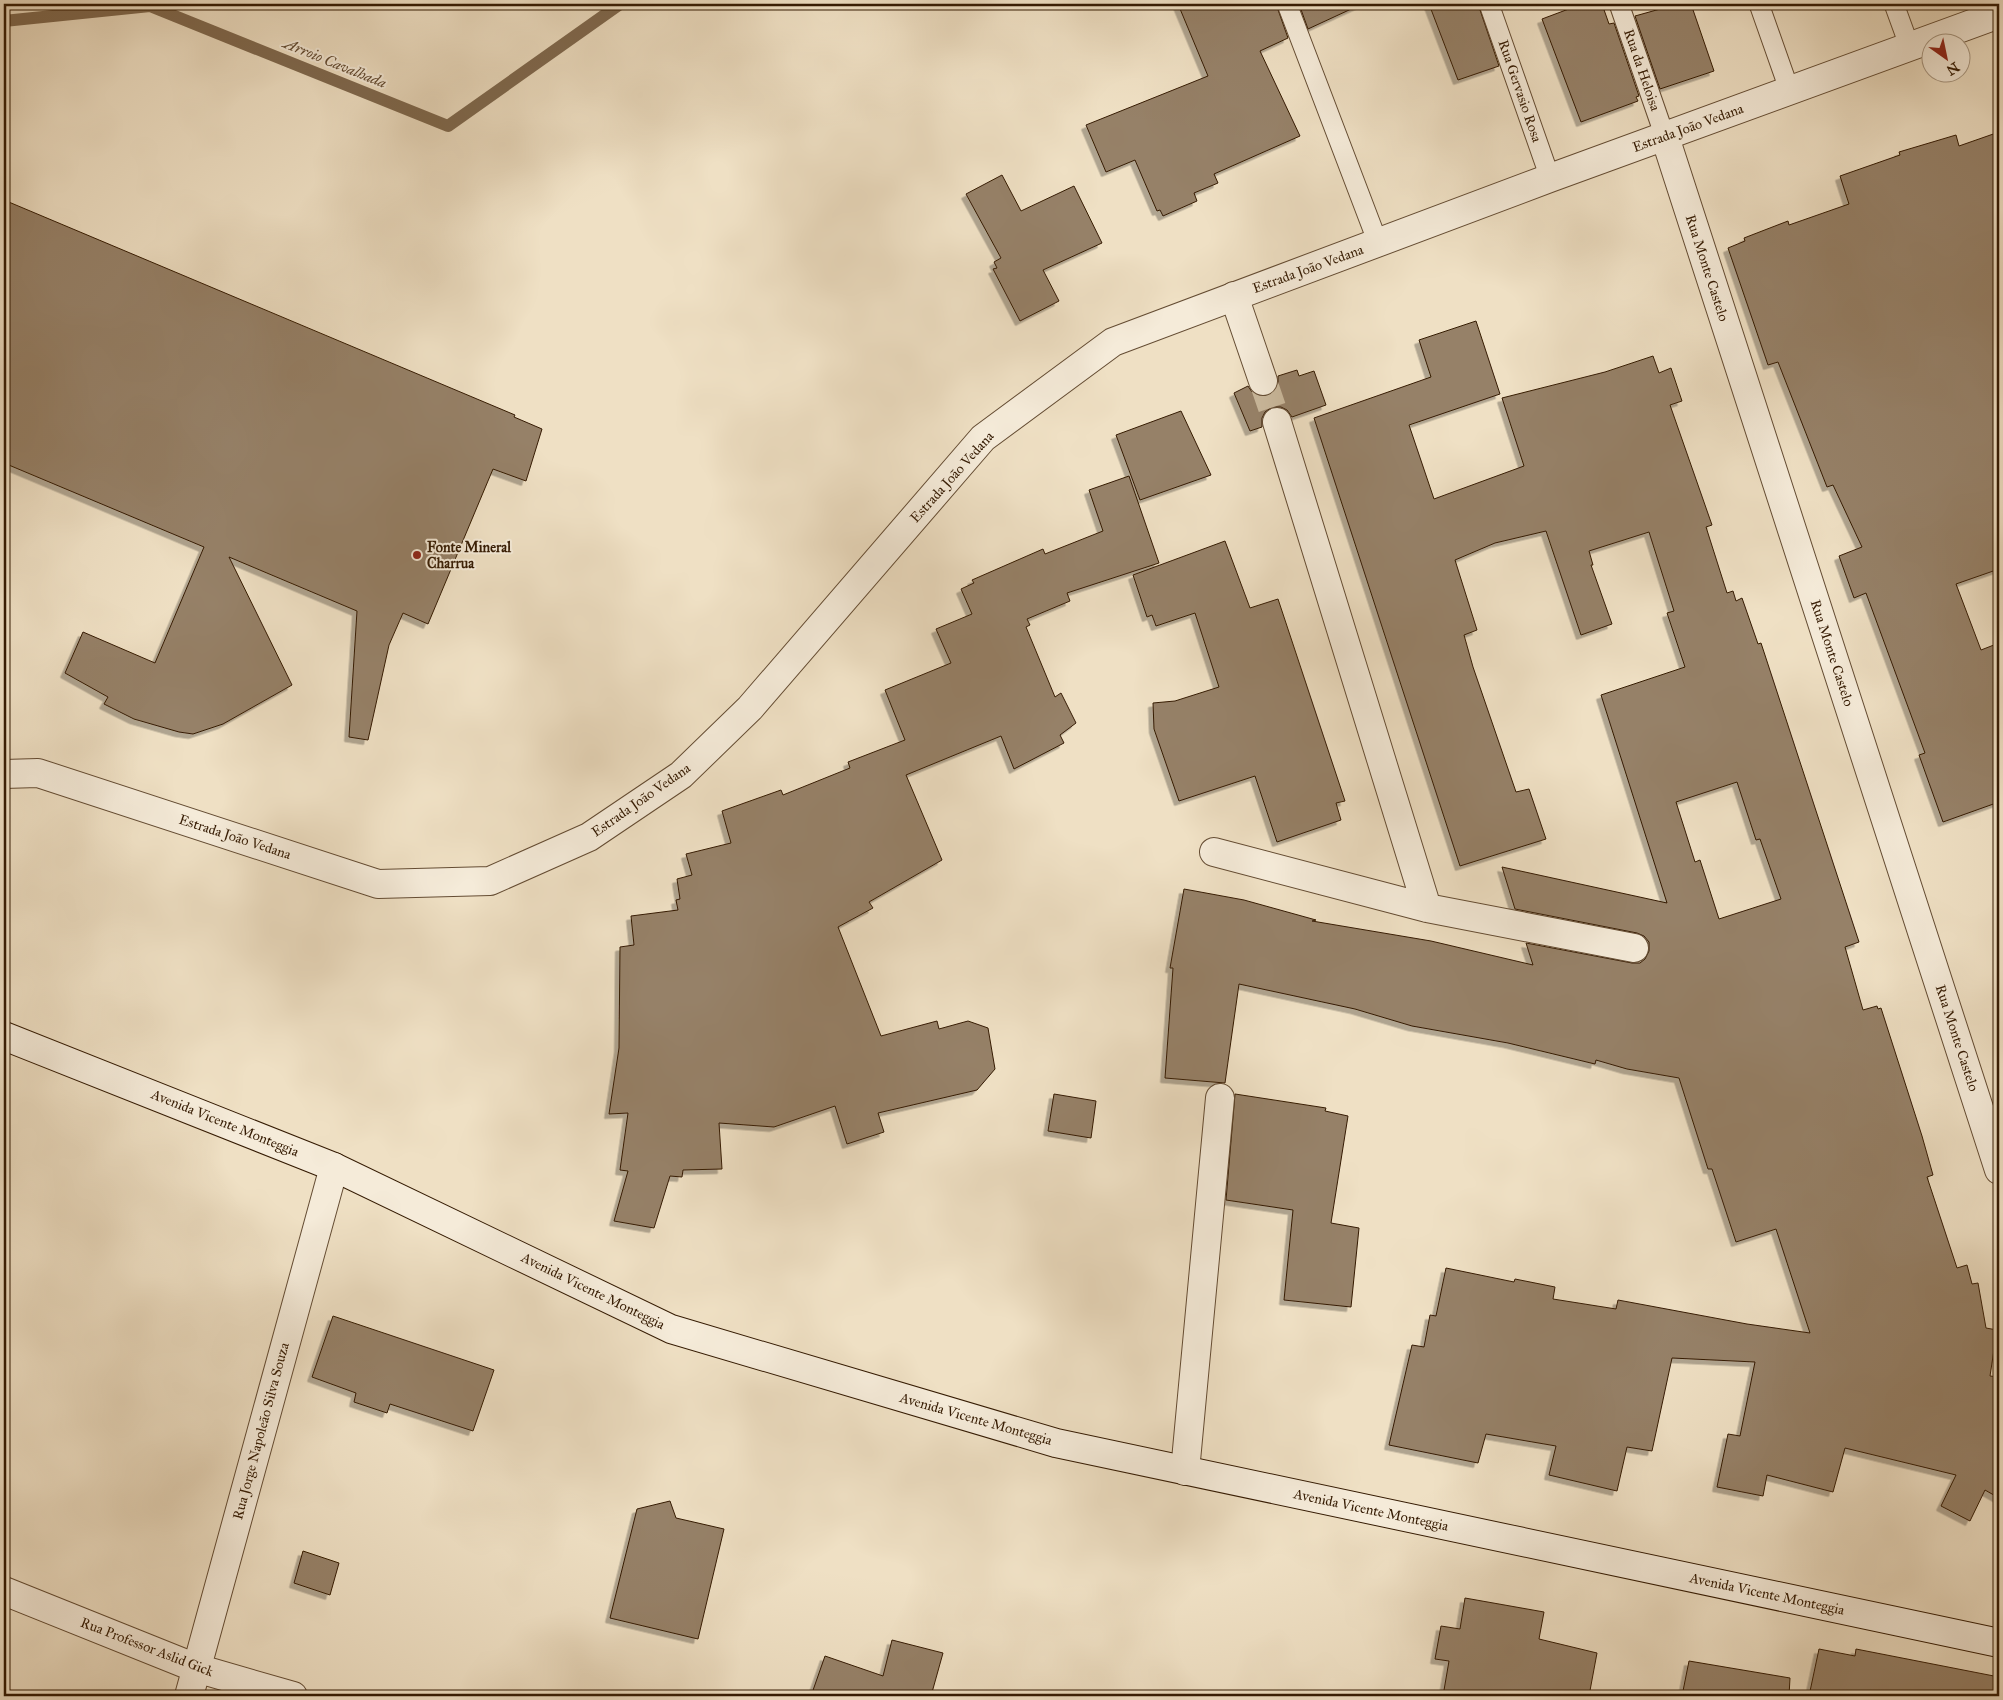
<svg xmlns="http://www.w3.org/2000/svg" width="2003" height="1700" font-family="'IM FELL Great Primer',serif">
  <style>
    .lines { fill: none; stroke-linecap: round; stroke-linejoin: round }
    .stream { stroke: #7f694f; stroke-width: 12 }
    .building { fill: #968167; stroke: #351b03; fill-rule: evenodd; filter: url(#shadow) }
    .minor-tunnel { stroke: #cab99d; stroke-width: 28; stroke-dasharray: 28 14; stroke-linecap: butt }
    .service-casing { stroke: #644c33; stroke-width: 21 }
    .minor-casing { stroke: #644c33; stroke-width: 30 }
    .tertiary-casing { stroke: #644c33; stroke-width: 30 }
    .secondary-casing { stroke: #351b03; stroke-width: 30 }
    .service { stroke: #f5ebd9; stroke-width: 19 }
    .minor { stroke: #f5ebd9; stroke-width: 28 }
    .tertiary { stroke: #f5ebd9; stroke-width: 28 }
    .secondary { stroke: #f5ebd9; stroke-width: 28 }
    .poi-dot { fill: #8f2418; stroke: #f5ebd9; stroke-width: 2 }
    .labels { text-anchor: middle; dominant-baseline: central; stroke-width: 4; stroke-linejoin: round; paint-order: stroke }
    .street-label { font-size: 14px; fill: #351b03; stroke: #f5ebd9 }
    .poi-label { font-size: 14px; font-weight: bold; fill: #351b03; stroke: #f5ebd9; text-anchor: start }
    .water-label { font-size: 15px; font-style: italic; fill: #60482f; stroke: #f5ebd9 }
  </style>
  <defs>
    <filter id="shadow"><feDropShadow dx="-4.5" dy="4.5" stdDeviation="0" flood-color="#0004"/></filter>
  </defs>
  <rect width="100%" height="100%" fill="#efe0c4"/>
  <filter id="stains"><feTurbulence type="fractalNoise" baseFrequency=".004" numOctaves="4"/><feColorMatrix values="0 0 0 0 .2 0 0 0 0 .09 0 0 0 0 .02 0 0 0 .5 -.17"/></filter>
  <radialGradient id="worn" r=".72"><stop offset=".6" stop-color="#630" stop-opacity="0"/><stop offset="1" stop-color="#630" stop-opacity=".3"/></radialGradient>
  <g class="lines">
    <path class="stream" d="M 4,21 L 150,6 L 448,126 L 620,4"/>
  </g>
  <path class="building" d="M 1178,4 L 1276,4 L 1288,38 L 1260,51 L 1300,136 L 1214,174 L 1218,183 L 1194,193 L 1197,201 L 1163,216 L 1160,210 L 1157,211 L 1135,160 L 1106,172 L 1086,125 L 1208,76 Z
    M 1299,4 L 1362,4 L 1308,29 Z
    M 1429,4 L 1478,4 L 1499,66 L 1458,80 Z
    M 1582,4 L 1602,4 L 1609,24 L 1614,23 L 1639,96 L 1636,97 L 1638,101 L 1581,122 L 1542,19 Z
    M 1678,4 L 1691,4 L 1714,71 L 1660,89 L 1635,16 Z
    M 1999,132 L 1999,569 L 1956,584 L 1981,650 L 1999,643 L 1999,802 L 1943,822 L 1919,755 L 1925,753 L 1866,593 L 1854,598 L 1839,556 L 1862,547 L 1833,485 L 1827,487 L 1778,362 L 1768,365 L 1728,248 L 1745,241 L 1744,238 L 1788,221 L 1789,225 L 1849,204 L 1840,176 L 1900,155 L 1899,152 L 1956,135 L 1959,146 Z
    M 1002,175 L 1021,211 L 1074,186 L 1102,243 L 1043,270 L 1059,301 L 1020,321 L 993,269 L 997,268 L 994,262 L 1001,258 L 966,194 Z
    M 4,200 L 515,415 L 514,417 L 542,429 L 526,481 L 493,469 L 428,624 L 403,613 L 389,645 L 368,740 L 349,737 L 357,611 L 229,557 L 292,685 L 223,724 L 193,734 L 179,732 L 134,719 L 104,704 L 108,697 L 65,673 L 83,632 L 155,663 L 204,547 L 4,463 Z
    M 1476,321 L 1500,394 L 1409,425 L 1434,499 L 1524,466 L 1502,398 L 1605,372 L 1653,356 L 1659,373 L 1671,368 L 1682,401 L 1670,405 L 1712,525 L 1706,527 L 1727,593 L 1733,591 L 1736,601 L 1742,598 L 1758,644 L 1761,643 L 1859,942 L 1845,947 L 1863,1010 L 1877,1006 L 1878,1009 L 1881,1008 L 1922,1136 L 1933,1175 L 1927,1177 L 1957,1268 L 1967,1265 L 1972,1284 L 1978,1283 L 1986,1328 L 1997,1330 L 1990,1376 L 1999,1377 L 1999,1498 L 1985,1490 L 1970,1521 L 1941,1506 L 1956,1475 L 1845,1448 L 1833,1492 L 1767,1475 L 1763,1496 L 1717,1487 L 1728,1434 L 1740,1436 L 1755,1362 L 1672,1358 L 1652,1451 L 1627,1447 L 1617,1491 L 1549,1475 L 1556,1446 L 1486,1434 L 1478,1463 L 1389,1445 L 1412,1345 L 1424,1347 L 1430,1315 L 1436,1316 L 1446,1268 L 1514,1282 L 1515,1279 L 1555,1287 L 1553,1299 L 1616,1309 L 1618,1300 L 1747,1324 L 1810,1333 L 1776,1229 L 1736,1242 L 1712,1169 L 1708,1169 L 1679,1078 L 1627,1069 L 1596,1060 L 1595,1064 L 1508,1043 L 1412,1026 L 1355,1009 L 1239,984 L 1225,1083 L 1165,1078 L 1173,968 L 1170,968 L 1184,889 L 1244,900 L 1316,920 L 1312,921 L 1431,941 L 1533,965 L 1526,943 L 1632,963 L 1640,963 L 1645,959 L 1649,951 L 1649,942 L 1644,936 L 1637,933 L 1515,909 L 1502,867 L 1667,903 L 1601,695 L 1685,667 L 1667,613 L 1674,611 L 1649,532 L 1589,551 L 1593,565 L 1591,565 L 1612,624 L 1581,635 L 1546,531 L 1495,543 L 1455,560 L 1477,630 L 1464,635 L 1473,667 L 1516,792 L 1529,789 L 1546,839 L 1460,866 L 1314,418 L 1431,377 L 1419,340 ZM 1737,782 L 1756,840 L 1760,839 L 1781,899 L 1719,919 L 1700,860 L 1695,862 L 1676,802 Z
    M 1297,370 L 1299,376 L 1314,371 L 1326,405 L 1292,417 L 1287,410 L 1281,407 L 1272,407 L 1265,412 L 1262,418 L 1262,427 L 1250,431 L 1234,393 L 1248,386 L 1252,392 L 1260,396 L 1268,396 L 1274,392 L 1278,384 L 1278,376 Z
    M 1181,411 L 1211,475 L 1140,500 L 1116,435 Z
    M 1129,476 L 1159,563 L 1067,593 L 1070,601 L 1027,619 L 1030,625 L 1026,627 L 1055,697 L 1061,693 L 1076,723 L 1060,735 L 1064,743 L 1014,769 L 1001,736 L 906,775 L 942,860 L 869,902 L 873,908 L 838,927 L 881,1036 L 937,1021 L 939,1029 L 968,1021 L 988,1028 L 995,1069 L 977,1090 L 878,1113 L 884,1132 L 847,1144 L 835,1106 L 774,1127 L 719,1123 L 722,1169 L 683,1170 L 682,1177 L 670,1176 L 654,1228 L 614,1221 L 628,1171 L 620,1170 L 628,1113 L 609,1114 L 619,1048 L 620,947 L 634,945 L 631,916 L 678,910 L 676,900 L 680,899 L 677,879 L 692,875 L 686,854 L 731,843 L 722,811 L 781,790 L 783,795 L 850,768 L 848,762 L 905,740 L 885,690 L 951,663 L 936,629 L 972,614 L 961,589 L 974,583 L 972,580 L 1043,549 L 1045,554 L 1103,531 L 1089,490 Z
    M 1225,541 L 1250,608 L 1278,599 L 1345,801 L 1336,803 L 1341,820 L 1277,842 L 1255,776 L 1179,801 L 1154,729 L 1153,703 L 1175,701 L 1219,687 L 1195,613 L 1156,626 L 1152,615 L 1147,617 L 1133,575 Z
    M 1054,1094 L 1096,1101 L 1091,1138 L 1048,1131 Z
    M 1235,1094 L 1326,1108 L 1325,1111 L 1348,1116 L 1331,1223 L 1359,1228 L 1351,1307 L 1284,1300 L 1293,1210 L 1226,1200 Z
    M 333,1316 L 494,1370 L 473,1431 L 390,1404 L 387,1413 L 354,1402 L 356,1393 L 312,1377 Z
    M 670,1501 L 676,1518 L 724,1529 L 698,1639 L 610,1618 L 637,1509 Z
    M 303,1551 L 339,1563 L 330,1595 L 294,1583 Z
    M 1465,1598 L 1544,1612 L 1539,1639 L 1597,1653 L 1589,1696 L 1443,1696 L 1449,1661 L 1435,1659 L 1441,1626 L 1460,1629 Z
    M 892,1640 L 943,1653 L 931,1696 L 811,1696 L 825,1656 L 883,1676 Z
    M 1819,1649 L 1855,1656 L 1856,1649 L 1999,1677 L 1999,1696 L 1809,1696 Z
    M 1689,1661 L 1790,1678 L 1789,1696 L 1682,1696 Z"/>
  <g class="lines">
    <path class="minor-tunnel" d="M 1263,381 L 1277,422"/>
    <defs>
      <path id="service" d="M 1287,4 L 1378,243
        M 1489,4 L 1550,178
        M 1619,4 L 1665,137
        M 1759,4 L 1790,92
        M 1894,4 L 1910,48"/>
      <path id="minor" d="M 1665,137 L 1999,1170
        M 1234,296 L 1263,381
        M 1277,422 L 1427,908
        M 1214,852 L 1427,908 L 1634,948
        M 1185,1471 L 1220,1098
        M 4,1591 L 196,1668 L 293,1696
        M 189,1696 L 334,1167"/>
      <path id="tertiary" d="M 4,774 L 38,773 L 378,884 L 490,881 L 589,837 L 681,775 L 750,708 L 983,438 L 1113,342 L 1550,178 L 1999,14"/>
      <path id="secondary" d="M 4,1036 L 334,1167 L 671,1329 L 1056,1443 L 1999,1643"/>
    </defs>
    <use href="#service" class="service-casing"/>
    <use href="#minor" class="minor-casing"/>
    <use href="#tertiary" class="tertiary-casing"/>
    <use href="#secondary" class="secondary-casing"/>
    <use href="#service" class="service"/>
    <use href="#minor" class="minor"/>
    <use href="#tertiary" class="tertiary"/>
    <use href="#secondary" class="secondary"/>
  </g>
  <circle class="poi-dot" cx="417" cy="555" r="5"/>
  <g class="labels">
    <g class="street-label">
      <text transform="translate(1642 70) rotate(71)">Rua da Heloisa</text>
      <text transform="translate(1520 91) rotate(71)">Rua Gervasio Rosa</text>
      <text transform="translate(1688 128) rotate(-20)">Estrada João Vedana</text>
      <text transform="translate(1707 268) rotate(72)">Rua Monte Castelo</text>
      <text transform="translate(1308 269) rotate(-20)">Estrada João Vedana</text>
      <text transform="translate(952 477) rotate(-48)">Estrada João Vedana</text>
      <text transform="translate(1832 653) rotate(72)">Rua Monte Castelo</text>
      <text transform="translate(641 800) rotate(-35)">Estrada João Vedana</text>
      <text transform="translate(235 837) rotate(18)">Estrada João Vedana</text>
      <text transform="translate(1957 1038) rotate(72)">Rua Monte Castelo</text>
      <text transform="translate(225 1123) rotate(22)">Avenida Vicente Monteggia</text>
      <text transform="translate(593 1291) rotate(26)">Avenida Vicente Monteggia</text>
      <text transform="translate(976 1419) rotate(16)">Avenida Vicente Monteggia</text>
      <text transform="translate(261 1431) rotate(-75)">Rua Jorge Napoleão Silva Souza</text>
      <text transform="translate(1371 1510) rotate(12)">Avenida Vicente Monteggia</text>
      <text transform="translate(1767 1594) rotate(12)">Avenida Vicente Monteggia</text>
      <text transform="translate(147 1647) rotate(21)">Rua Professor Aslid Gick</text>
    </g>
    <g class="poi-label">
      <text x="427" y="547">Fonte Mineral<tspan x="427" dy="16">Charrua</tspan></text>
    </g>
    <g class="water-label">
      <text transform="translate(335 63) rotate(22)">Arroio Cavalhada</text>
    </g>
  </g>
  <rect width="2003" height="1700" fill="none" stroke="#efe0c4" stroke-width="20"/>
  <rect x="5" y="5" width="1993" height="1690" fill="none" stroke="#351b03" stroke-width="2.5"/>
  <rect x="10" y="10" width="1983" height="1680" fill="none" stroke="#351b03"/>
  <g transform="translate(1946 58) rotate(147)"><circle r="24" fill="#f5ebd9" stroke="#a89883"/>
  <path d="M0-4L9 19L0 12L-9 19Z" fill="#8f2418"/>
  <text y="-8" font-size="14" font-weight="bold" text-anchor="middle" fill="#351b03">N</text>
  </g>
  <rect width="100%" height="100%" filter="url(#stains)"/>
  <rect width="100%" height="100%" fill="url(#worn)"/>
</svg>
